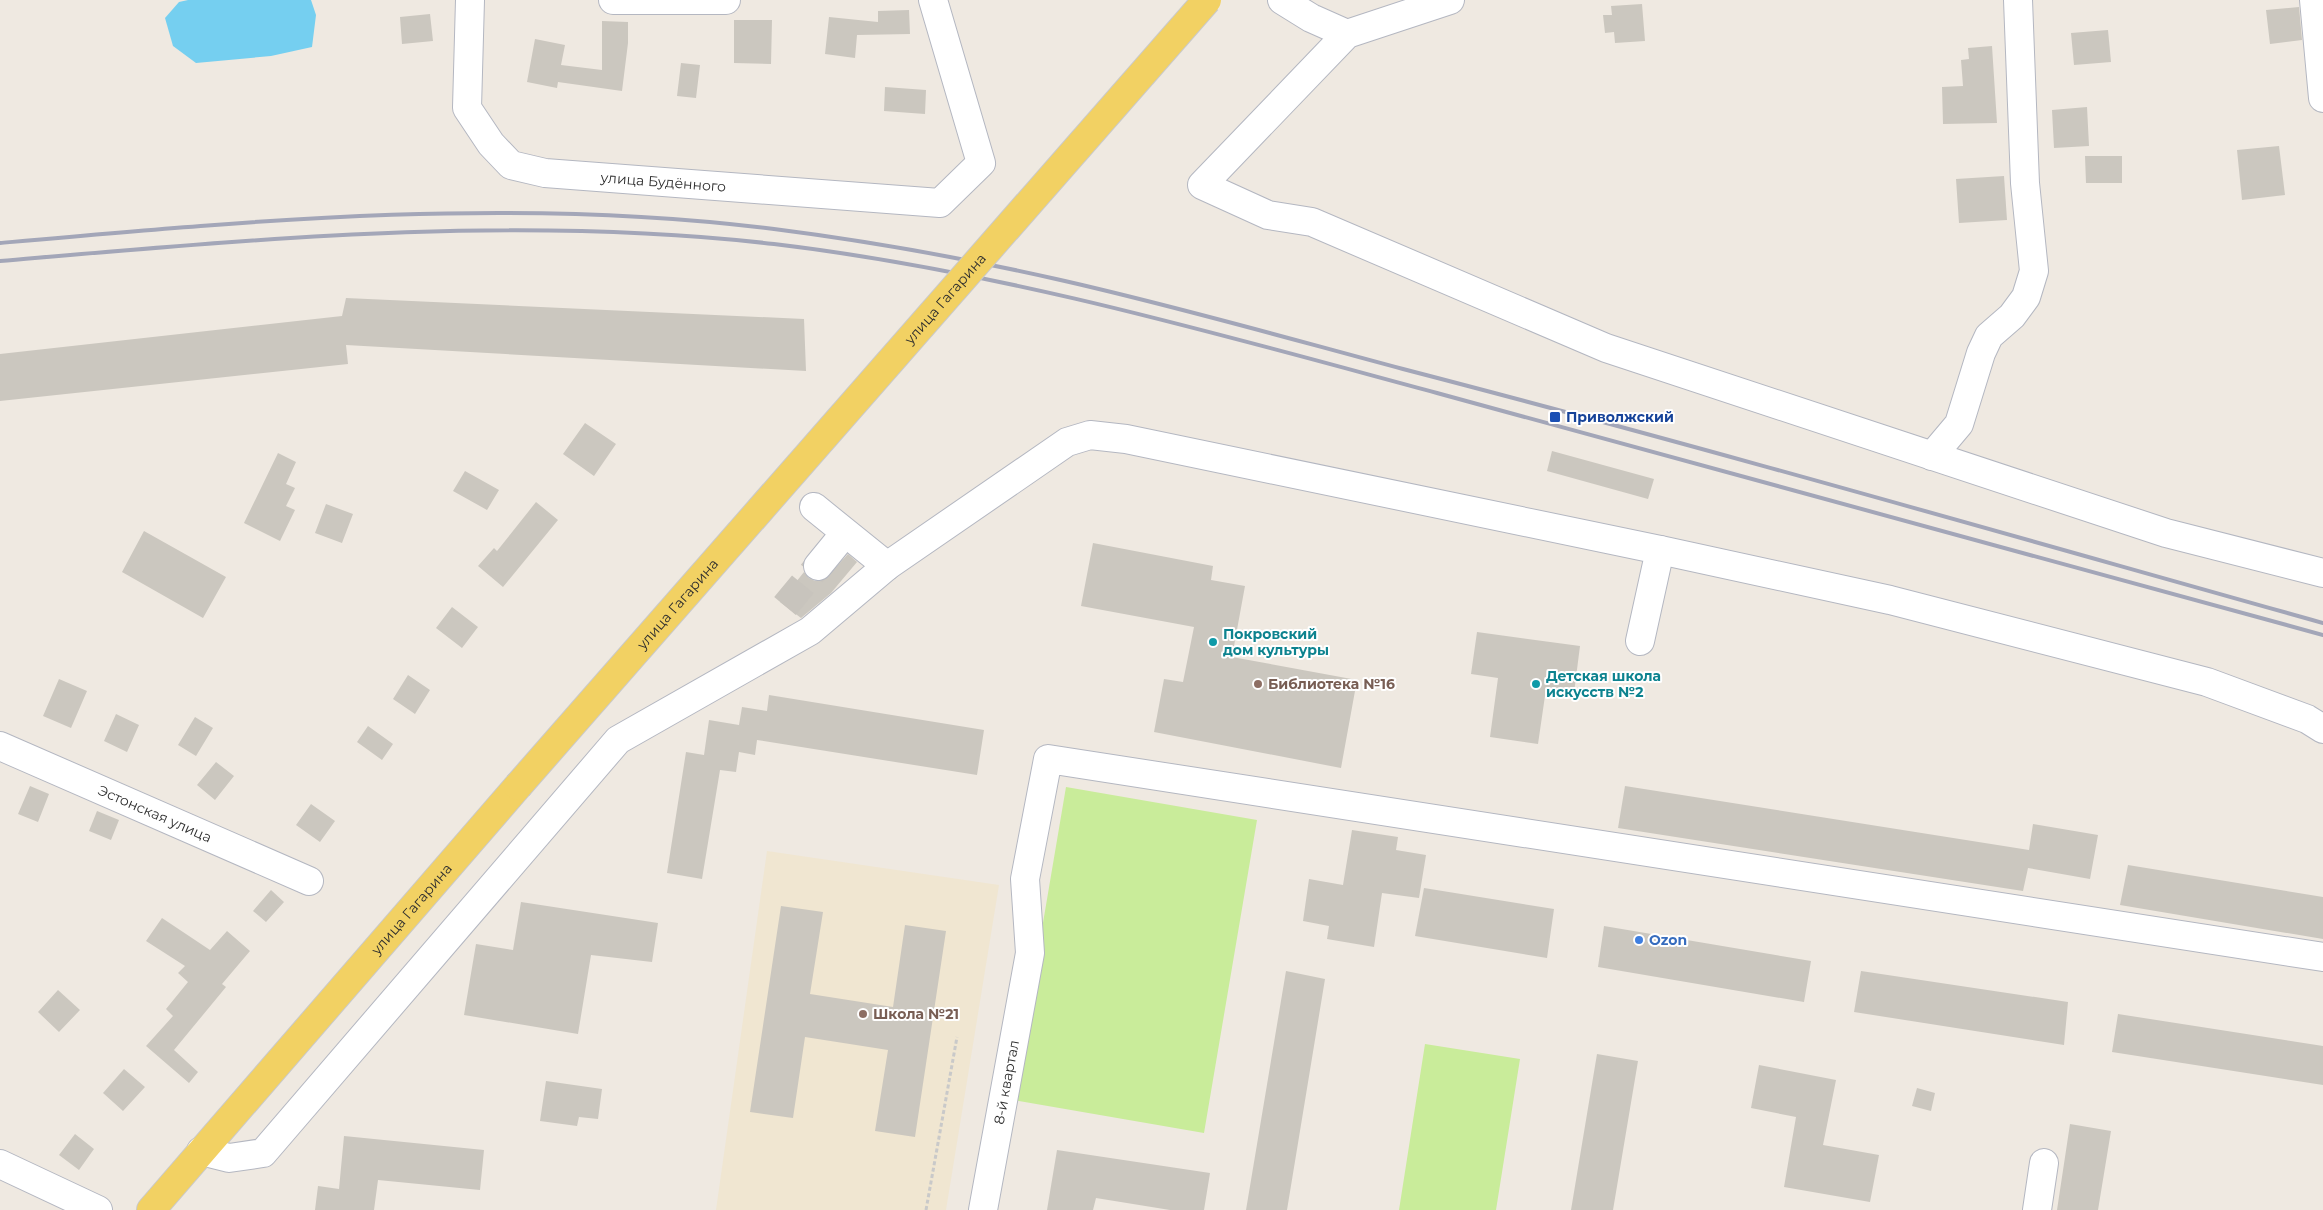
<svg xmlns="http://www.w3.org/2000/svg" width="2323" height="1210" font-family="Montserrat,sans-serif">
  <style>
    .education { fill: #f0e6d1 }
    .pitch { fill: #c9ec9a }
    .water { fill: #75cff0 }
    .building { fill: #cbc7bf }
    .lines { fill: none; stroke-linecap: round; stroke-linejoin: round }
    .minor-tunnel { stroke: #c8c4bd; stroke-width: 28; stroke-dasharray: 28 14; stroke-linecap: butt }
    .minor-casing { stroke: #b4b7c1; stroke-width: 30 }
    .major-casing { stroke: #c9c9c9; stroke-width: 30 }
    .path { stroke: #c9c9c9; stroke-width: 3; stroke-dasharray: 4 2.5; stroke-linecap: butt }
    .minor { stroke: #fff; stroke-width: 28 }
    .major { stroke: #f2d163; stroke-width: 28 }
    .rail { stroke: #a3a6b8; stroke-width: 4 }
    .major-bridge-casing { stroke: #c9c9c9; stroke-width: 30; stroke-linecap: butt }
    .major-bridge { stroke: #f2d163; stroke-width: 28 }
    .transit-dot { fill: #1a4fb4; stroke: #fff; stroke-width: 2 }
    .culture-dot { fill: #0f9aa8; stroke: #fff; stroke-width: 2 }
    .education-dot { fill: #8d6e63; stroke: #fff; stroke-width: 2 }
    .shop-dot { fill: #3f7fe0; stroke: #fff; stroke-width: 2 }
    .labels { text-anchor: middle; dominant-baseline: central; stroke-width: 4; stroke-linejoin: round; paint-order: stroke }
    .street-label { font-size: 14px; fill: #2e2e2e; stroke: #fff }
    .transit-label { font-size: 14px; font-weight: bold; fill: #164399; stroke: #fff; text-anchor: start }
    .culture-label { font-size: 14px; font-weight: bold; fill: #0d838f; stroke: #fff; text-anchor: start }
    .education-label { font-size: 14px; font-weight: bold; fill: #785e54; stroke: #fff; text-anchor: start }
    .shop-label { font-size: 14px; font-weight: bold; fill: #366cbe; stroke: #fff; text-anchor: start }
  </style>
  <rect width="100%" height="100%" fill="#efe9e1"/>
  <path class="education" d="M 767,851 L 999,885 L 946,1210 L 716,1210 Z"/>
  <path class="pitch" d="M 1066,787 L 1257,820 L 1204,1133 L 1013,1100 Z
    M 1425,1044 L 1520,1059 L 1496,1210 L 1399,1210 Z"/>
  <path class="water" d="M 188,0 L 311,0 L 316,15 L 312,47 L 271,56 L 196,63 L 173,46 L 165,18 L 179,2 Z"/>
  <path class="building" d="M 1642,4 L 1645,41 L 1615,43 L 1614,32 L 1605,33 L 1603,15 L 1612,15 L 1611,6 Z
    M 2299,7 L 2302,40 L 2270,44 L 2266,10 Z
    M 909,10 L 910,34 L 857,35 L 855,58 L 825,54 L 829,17 L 878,22 L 878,11 Z
    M 430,14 L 433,41 L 402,44 L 400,17 Z
    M 734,20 L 772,20 L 771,64 L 734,63 Z
    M 602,21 L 628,22 L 628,43 L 622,91 L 558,82 L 557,88 L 527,82 L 535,39 L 565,45 L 561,65 L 602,70 Z
    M 2108,30 L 2111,62 L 2074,65 L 2071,33 Z
    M 1992,46 L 1997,123 L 1943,124 L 1942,87 L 1963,86 L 1961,60 L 1969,59 L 1968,48 Z
    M 681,63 L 700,65 L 696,98 L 677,96 Z
    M 885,87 L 926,90 L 925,114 L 884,111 Z
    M 2087,107 L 2089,146 L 2054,148 L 2052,110 Z
    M 2279,146 L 2285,195 L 2242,200 L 2237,150 Z
    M 2085,156 L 2122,156 L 2122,183 L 2086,183 Z
    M 2004,176 L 2007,220 L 1959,223 L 1956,179 Z
    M 346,298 L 804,319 L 806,371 L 346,345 L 348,364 L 0,401 L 0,354 L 342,316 Z
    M 585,423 L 616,444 L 594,476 L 563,454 Z
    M 1552,451 L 1654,479 L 1648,499 L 1547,471 Z
    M 278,453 L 296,462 L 286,484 L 295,488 L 286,506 L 295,510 L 280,541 L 244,523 Z
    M 465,471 L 499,490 L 487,510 L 453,491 Z
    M 536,502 L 558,520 L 503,587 L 478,566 L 494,548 L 497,551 Z
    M 326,504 L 353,514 L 342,543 L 315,533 Z
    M 144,531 L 226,577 L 203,618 L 122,572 Z
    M 1093,543 L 1213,566 L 1211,580 L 1245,586 L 1232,657 L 1357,680 L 1341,768 L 1154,732 L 1164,679 L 1183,682 L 1194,627 L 1081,606 Z
    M 848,554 L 857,562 L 831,593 L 801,618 L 780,602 L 804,572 L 809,578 L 815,581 L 824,580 Z
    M 452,607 L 478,627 L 462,648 L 436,628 Z
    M 1477,632 L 1580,646 L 1574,693 L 1546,689 L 1538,744 L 1490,737 L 1498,678 L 1471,674 Z
    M 408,675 L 430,690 L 415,714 L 393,699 Z
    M 59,679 L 87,691 L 71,728 L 43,716 Z
    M 769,695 L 984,730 L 977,775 L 757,740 L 755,755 L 739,752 L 736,772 L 720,770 L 702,879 L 667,873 L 686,752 L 704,755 L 709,720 L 739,725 L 742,707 L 767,711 Z
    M 116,714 L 139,725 L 127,752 L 104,741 Z
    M 195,717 L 213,728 L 196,756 L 178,745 Z
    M 368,726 L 393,744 L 382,760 L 357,742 Z
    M 216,762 L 234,776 L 215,800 L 197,785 Z
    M 30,786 L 49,794 L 38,822 L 18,814 Z
    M 1625,786 L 2029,850 L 2033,824 L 2098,835 L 2090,879 L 2028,868 L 2023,891 L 1618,828 Z
    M 311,804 L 335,821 L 320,842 L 296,825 Z
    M 97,811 L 119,820 L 111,840 L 89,831 Z
    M 1352,830 L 1398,837 L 1396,850 L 1426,855 L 1419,898 L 1382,893 L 1374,947 L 1327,939 L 1329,926 L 1303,921 L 1309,879 L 1343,885 Z
    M 2128,865 L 2323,897 L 2323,939 L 2120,905 Z
    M 1424,888 L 1554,909 L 1547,958 L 1415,936 Z
    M 271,890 L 284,902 L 266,922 L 253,911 Z
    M 521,902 L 658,923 L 652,962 L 591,955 L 578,1034 L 464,1015 L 476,944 L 513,950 Z
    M 781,906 L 823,912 L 810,994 L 893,1007 L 905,925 L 946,931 L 915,1137 L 875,1131 L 888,1050 L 805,1037 L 793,1118 L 750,1112 Z
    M 162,918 L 210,950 L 227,931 L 250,951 L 222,984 L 226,987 L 174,1050 L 198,1072 L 189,1083 L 146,1046 L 173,1016 L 166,1009 L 188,982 L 178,973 L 185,966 L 146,941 Z
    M 1604,926 L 1811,961 L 1804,1002 L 1598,967 Z
    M 1286,971 L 1325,979 L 1287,1210 L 1246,1210 Z
    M 1861,971 L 2068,1002 L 2064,1045 L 1854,1012 Z
    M 58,990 L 80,1010 L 59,1032 L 38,1012 Z
    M 2118,1014 L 2323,1046 L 2323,1085 L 2112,1052 Z
    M 1597,1054 L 1638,1061 L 1613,1210 L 1571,1210 Z
    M 1759,1065 L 1836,1080 L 1823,1145 L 1879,1155 L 1870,1202 L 1784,1187 L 1796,1117 L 1751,1108 Z
    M 124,1069 L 145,1087 L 123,1111 L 103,1093 Z
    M 546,1081 L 602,1089 L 598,1119 L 579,1117 L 577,1126 L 540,1121 Z
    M 1917,1088 L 1935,1093 L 1931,1111 L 1912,1106 Z
    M 2070,1124 L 2111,1131 L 2098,1210 L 2057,1210 Z
    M 75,1134 L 94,1149 L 79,1170 L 59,1155 Z
    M 344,1136 L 484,1150 L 480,1190 L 378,1180 L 374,1210 L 315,1210 L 318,1186 L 339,1189 Z
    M 1057,1150 L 1210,1173 L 1204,1210 L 1170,1210 L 1096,1198 L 1093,1210 L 1047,1210 Z"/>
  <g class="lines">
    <path class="minor-tunnel" d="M 785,606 L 818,566"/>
    <defs>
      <g id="minor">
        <path id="s1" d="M 470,0 L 467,108 L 491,144 L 511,165 L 545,173 L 940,203 L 981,163 L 933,0"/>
        <path d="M 613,0 L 726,0"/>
        <path d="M 1282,0 L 1311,18 L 1347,34"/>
        <path d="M 1450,0 L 1347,34 L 1202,185 L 1268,215 L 1312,222 L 1606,348 L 2166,533 L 2323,573"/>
        <path d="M 2314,0 L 2323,98"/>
        <path d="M 1932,456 L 1959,424 L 1981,353 L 1989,336 L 2012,316 L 2026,297 L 2034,271 L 2025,183 L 2018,0"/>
        <path d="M 814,507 L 887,566"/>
        <path d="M 1660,550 L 1890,600 L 2207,682 L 2307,719 L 2323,729"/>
        <path d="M 818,566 L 845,533"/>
        <path id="s2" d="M 0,746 L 309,881"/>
        <path d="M 201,1151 L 229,1158 L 263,1153 L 618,740 L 810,631 L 887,566 L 1067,442 L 1090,435 L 1126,439 L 1660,550 L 1640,641"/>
        <path d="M 0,1164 L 98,1210"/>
        <path id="s3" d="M 983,1210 L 1030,953 L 1025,879 L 1048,759 L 2323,957"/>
        <path d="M 2037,1210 L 2044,1163"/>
      </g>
      <g id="major">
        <path id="s4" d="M 151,1210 L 518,786"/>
      </g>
    </defs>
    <use href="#minor" class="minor-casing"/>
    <use href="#major" class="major-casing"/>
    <path class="path" d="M 926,1210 L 957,1037"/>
    <use href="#minor" class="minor"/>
    <use href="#major" class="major"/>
    <path class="rail" d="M 0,243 C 257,220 517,196 774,229 C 868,241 963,258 1056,279 C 1172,305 1287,338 1403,369 C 1711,449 2016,537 2323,623
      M 0,261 C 257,239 516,214 774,244 C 1000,271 1218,334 1437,393 C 1733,472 2028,554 2323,635"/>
    <defs>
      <g id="major-bridge">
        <path id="s5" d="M 518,786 L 1207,0"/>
      </g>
    </defs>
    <use href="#major-bridge" class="major-bridge-casing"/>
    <use href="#major-bridge" class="major-bridge"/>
  </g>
  <rect class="transit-dot" x="1549" y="411" width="12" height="12" rx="2.5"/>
  <g class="culture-dot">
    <circle cx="1213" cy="642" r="5"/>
    <circle cx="1536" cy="684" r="5"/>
  </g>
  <g class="education-dot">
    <circle cx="1258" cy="684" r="5"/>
    <circle cx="863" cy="1014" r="5"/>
  </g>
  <circle class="shop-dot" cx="1639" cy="940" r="5"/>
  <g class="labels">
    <g class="street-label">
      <text stroke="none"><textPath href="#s1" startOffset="334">улица Будённого</textPath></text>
      <text stroke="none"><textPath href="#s5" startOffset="648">улица Гагарина</textPath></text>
      <text stroke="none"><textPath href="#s5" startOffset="242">улица Гагарина</textPath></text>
      <text stroke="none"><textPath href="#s2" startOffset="169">Эстонская улица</textPath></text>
      <text stroke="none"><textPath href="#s4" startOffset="398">улица Гагарина</textPath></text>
      <text stroke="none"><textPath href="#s3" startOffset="130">8-й квартал</textPath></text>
    </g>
    <g class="transit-label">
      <text x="1566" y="417">Приволжский</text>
    </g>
    <g class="culture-label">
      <text x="1223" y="634">Покровский<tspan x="1223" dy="16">дом культуры</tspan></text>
      <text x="1546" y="676">Детская школа<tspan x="1546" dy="16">искусств №2</tspan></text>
    </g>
    <g class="education-label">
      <text x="1268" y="684">Библиотека №16</text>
      <text x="873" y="1014">Школа №21</text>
    </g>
    <g class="shop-label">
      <text x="1649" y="940">Ozon</text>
    </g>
  </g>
</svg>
